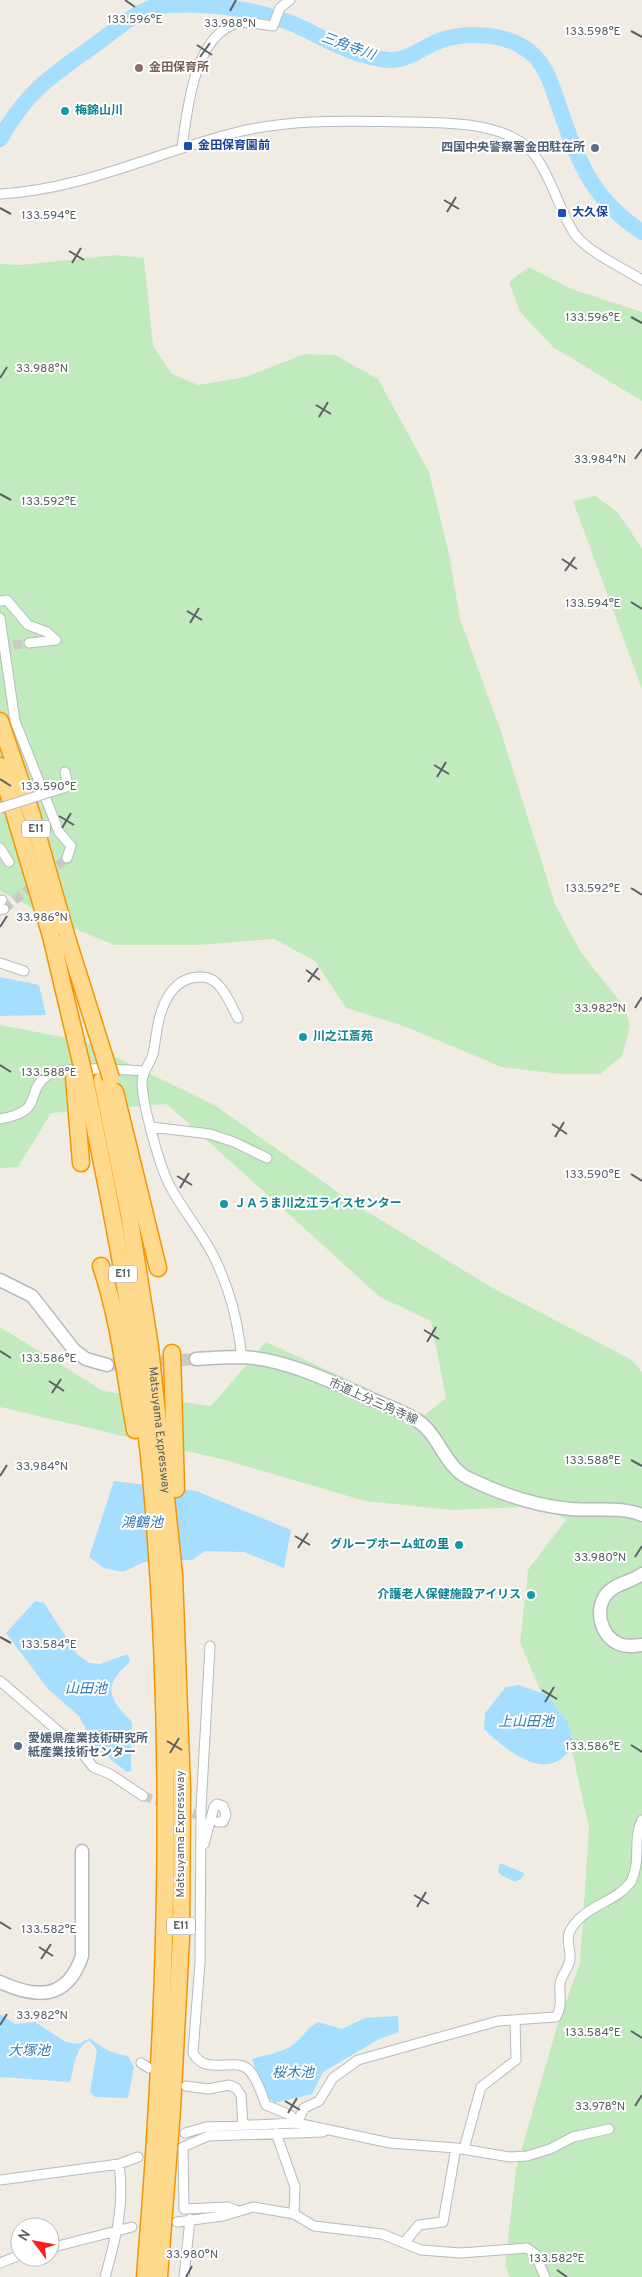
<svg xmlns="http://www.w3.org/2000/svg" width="642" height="2277" font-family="Overpass,'Noto Sans JP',sans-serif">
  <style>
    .green { fill: #c1eabe }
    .water { fill: #a5deff }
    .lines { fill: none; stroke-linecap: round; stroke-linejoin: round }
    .river { stroke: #a5deff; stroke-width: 16 }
    .street-tunnel { stroke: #cbc9c4; stroke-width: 9; stroke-dasharray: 9 4.5; stroke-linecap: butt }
    .secondary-tunnel { stroke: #cbc9c4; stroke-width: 12; stroke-dasharray: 12 6; stroke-linecap: butt }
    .street-casing { stroke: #b6bbbf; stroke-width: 11 }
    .secondary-casing { stroke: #b5babf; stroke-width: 15 }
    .highway-casing { stroke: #f49500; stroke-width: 19 }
    .street { stroke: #fff; stroke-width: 9 }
    .secondary { stroke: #fff; stroke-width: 12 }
    .highway { stroke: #ffd98c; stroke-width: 16 }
    .street-bridge-casing { stroke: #b6bbbf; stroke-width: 11; stroke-linecap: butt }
    .highway-bridge-casing { stroke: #f49500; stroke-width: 19; stroke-linecap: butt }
    .street-bridge { stroke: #fff; stroke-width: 9 }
    .highway-bridge { stroke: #ffd98c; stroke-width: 16 }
    .ticks { fill: none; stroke: #5c6166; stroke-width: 2 }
    .education-dot { fill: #8d6e63; stroke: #fff; stroke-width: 2 }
    .culture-dot { fill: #0f9aa8; stroke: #fff; stroke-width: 2 }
    .transit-dot { fill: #1a4fb4; stroke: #fff; stroke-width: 2 }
    .service-dot { fill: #5c6f8a; stroke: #fff; stroke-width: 2 }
    .labels { text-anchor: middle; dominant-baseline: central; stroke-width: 4; stroke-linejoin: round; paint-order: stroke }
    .shield { fill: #fff; stroke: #8d9094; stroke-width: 1 }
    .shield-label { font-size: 11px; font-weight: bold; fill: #5c6166 }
    .education-label { font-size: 12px; font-weight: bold; fill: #785e54; stroke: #fff; text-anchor: start }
    .culture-label { font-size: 12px; font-weight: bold; fill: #0d838f; stroke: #fff; text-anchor: start }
    .transit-label { font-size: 12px; font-weight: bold; fill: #164399; stroke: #fff; text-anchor: start }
    .service-label { font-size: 12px; font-weight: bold; fill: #4e5e75; stroke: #fff; text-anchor: end }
    .street-label { font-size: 12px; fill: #5c6166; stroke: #fff }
    .water-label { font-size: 14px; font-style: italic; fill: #347bb3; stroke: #fff }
    .ticks-label { font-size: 12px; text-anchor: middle; fill: #5c6166; stroke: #fff; stroke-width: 4; stroke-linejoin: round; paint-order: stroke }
  </style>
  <rect width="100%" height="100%" fill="#f0ece4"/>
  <path class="green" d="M 116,255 L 144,258 L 153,346 L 172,374 L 198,385 L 246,377 L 304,354 L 335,355 L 378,379 L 429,472 L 449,554 L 460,619 L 501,732 L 555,904 L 580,951 L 625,1008 L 630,1026 L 622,1056 L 600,1074 L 561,1074 L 502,1067 L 401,1025 L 346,1008 L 315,961 L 274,939 L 196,945 L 114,945 L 61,923 L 0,891 L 0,264 L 21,265 Z
    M 529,267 L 571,289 L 642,312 L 642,401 L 553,347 L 520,312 L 509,282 Z
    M 595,496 L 617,512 L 642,548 L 642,689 L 573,501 Z
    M 0,1025 L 83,1041 L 216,1106 L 353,1203 L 491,1287 L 632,1360 L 642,1372 L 642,2277 L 510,2277 L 505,2265 L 516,2169 L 556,2030 L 580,1963 L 589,1828 L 572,1751 L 550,1714 L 520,1642 L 528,1570 L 566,1520 L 547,1506 L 452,1510 L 365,1501 L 225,1460 L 0,1407 L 0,1327 L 103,1391 L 211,1406 L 266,1342 L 425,1415 L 446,1398 L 431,1321 L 380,1297 L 167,1104 L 51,1113 L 18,1167 L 0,1168 Z"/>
  <path class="water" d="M 0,977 L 39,985 L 46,1015 L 0,1016 Z
    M 114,1481 L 196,1491 L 291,1530 L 284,1568 L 244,1552 L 205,1551 L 192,1560 L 144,1562 L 123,1572 L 104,1568 L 89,1557 Z
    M 35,1601 L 44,1603 L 77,1654 L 89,1663 L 100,1664 L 128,1654 L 130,1662 C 102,1686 108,1698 132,1722 L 131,1771 L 127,1772 L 96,1748 L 79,1716 L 48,1689 L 6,1633 Z
    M 519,1685 L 547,1695 L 568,1723 L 573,1744 C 550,1787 508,1752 484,1729 L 485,1713 L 506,1687 Z
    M 500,1863 L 524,1873 L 523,1877 L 515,1882 L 501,1875 L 498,1871 Z
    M 0,2014 L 15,2024 L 35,2022 L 66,2042 L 78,2044 L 90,2038 C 101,2048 113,2054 128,2056 L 134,2067 L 129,2094 L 127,2098 L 95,2097 L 90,2092 L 97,2050 L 90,2041 C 75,2044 74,2070 70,2082 L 0,2077 Z
    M 398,2016 L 399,2032 L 379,2039 L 323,2072 L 312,2094 L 275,2103 L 265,2095 L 252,2059 C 265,2055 283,2053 294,2044 C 303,2037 308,2027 318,2022 L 342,2029 L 365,2018 Z"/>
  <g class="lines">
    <path class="river" d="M 0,139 C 28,89 54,74 99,42 C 116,29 133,14 154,7 C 197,0 257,8 298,26 C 328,40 356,58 390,60 C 407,61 423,47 439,41 C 465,31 506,33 529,51 C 548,66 553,90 561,112 C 578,163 595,202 642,232"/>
    <path class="street-tunnel" d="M 0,647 L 29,643
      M 47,874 L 67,858
      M 4,909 L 37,882
      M 143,1796 L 168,1804
      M 180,1809 L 217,1822"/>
    <path class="secondary-tunnel" d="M 107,1365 L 196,1359"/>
    <defs>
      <path id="street" d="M 182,148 C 187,111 194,34 238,23 C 249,21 263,25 273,26 L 280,8 L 290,0
        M 0,194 C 80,190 153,154 230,134 C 288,118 351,121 411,122 C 446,123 490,122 521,142 C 547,159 557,207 574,233 C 587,252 622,267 642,280
        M 0,601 L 7,600 L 28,625 L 47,632 L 56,640
        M 0,618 L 15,721 L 59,832 L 71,846 L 67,858
        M 29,643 L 56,640
        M 63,788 L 68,786 L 65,772
        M 0,848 L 9,862
        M 0,901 L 2,900
        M 0,910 L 4,909
        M 0,963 L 24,971
        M 238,1018 C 230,1004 221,977 202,977 C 175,976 163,1000 158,1024 C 156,1034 155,1045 153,1054 C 150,1064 142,1072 142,1082 C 142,1103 160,1169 171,1188 C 184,1212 203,1234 215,1259 C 231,1293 237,1319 242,1357
        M 0,1119 C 47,1111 23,1092 48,1075 C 62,1065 125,1070 145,1071
        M 151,1127 L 210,1134 L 234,1142 L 267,1158
        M 210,1646 L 201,1808 L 200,1962 L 193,2053 C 206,2077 235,2056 249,2070 C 257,2078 262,2095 266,2105 L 290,2115 L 297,2123
        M 0,1681 L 79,1749 L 93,1767 L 110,1774 L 143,1796
        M 204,1844 L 214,1807 L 217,1804 L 223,1806 L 226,1815 L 223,1822 L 218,1822
        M 141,2063 L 149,2068
        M 186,2086 L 208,2089 L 229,2085 L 236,2088 L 241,2095 L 243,2125
        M 297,2123 L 304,2108 L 319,2101 L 333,2078 L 358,2060 L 498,2021 L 556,2017 C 563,2006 559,1996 560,1984 C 561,1975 569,1969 570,1959 C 571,1951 566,1940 569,1933 C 581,1906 614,1904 631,1882 C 642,1858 632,1840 642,1820
        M 185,2133 L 206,2127 L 297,2123 L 390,2143 L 456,2148 L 510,2157 L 527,2156 L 550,2149 L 573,2137 L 609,2129
        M 276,2133 L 295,2187 L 294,2214
        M 464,2149 L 481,2087 L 516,2060 L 515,2020
        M 0,2180 L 119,2164 L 138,2157
        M 238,2211 L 228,2207 L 184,2209 L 183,2147 L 208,2136 L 323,2132
        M 177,2222 L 223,2216 L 253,2207 L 294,2214 L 314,2226 L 382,2234 L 421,2250 L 461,2253 L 527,2248 L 535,2254 L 545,2277
        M 404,2243 L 419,2225 L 443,2222 L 456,2148
        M 50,2248 L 132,2227
        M 0,2263 L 20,2255
        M 105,2277 C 116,2237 125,2206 119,2164
        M 184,2277 L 190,2219"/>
      <path id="secondary" d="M 0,1280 L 32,1296 L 74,1350 L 86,1359 L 107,1365
        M 196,1359 C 211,1358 226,1357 241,1357 C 283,1358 335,1383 373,1400 C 387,1406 406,1412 418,1421 C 440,1436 445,1468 470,1479 C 501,1494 536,1506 571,1509 C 595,1511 620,1506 642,1515
        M 642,1574 C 630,1583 614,1583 605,1596 C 595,1612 601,1636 619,1644 C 626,1647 634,1646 642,1645
        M 0,1982 C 37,1999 67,2000 82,1956 L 82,1851"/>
      <g id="highway">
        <path d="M 0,721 L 31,812 L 67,938"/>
        <path d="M 0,766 L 51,936"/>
        <path d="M 84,1075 C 112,1208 138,1341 151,1476 C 175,1743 167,2010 145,2277"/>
        <path d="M 74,1077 L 81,1163"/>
        <path id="s1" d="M 102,1080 L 129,1214 L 150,1347 L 174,1574 L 182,1790 L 181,1938 L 172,2109 L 159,2277"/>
        <path d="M 115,1092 L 158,1268"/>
        <path d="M 101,1266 C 119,1319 125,1376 135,1430"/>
        <path d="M 172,1353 L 176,1489"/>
      </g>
    </defs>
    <use href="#street" class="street-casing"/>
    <use href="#secondary" class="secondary-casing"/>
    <use href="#highway" class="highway-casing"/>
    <use href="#street" class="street"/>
    <use href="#secondary" class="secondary"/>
    <use href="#highway" class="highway"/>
    <defs>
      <path id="street-bridge" d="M 0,808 L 63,788"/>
      <path id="highway-bridge" d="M 51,936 L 84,1075
        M 67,938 L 111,1078"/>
    </defs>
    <use href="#street-bridge" class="street-bridge-casing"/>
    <use href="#highway-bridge" class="highway-bridge-casing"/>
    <use href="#street-bridge" class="street-bridge"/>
    <use href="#highway-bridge" class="highway-bridge"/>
  </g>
  <path class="ticks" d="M 125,0 L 135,7M 230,11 L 236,0M 631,31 L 642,37M 197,45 L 212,55M 200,57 L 210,43M 444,200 L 459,209M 0,208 L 11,214M 447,212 L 456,197M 69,251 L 84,260M 72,263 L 81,248M 631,317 L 642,323M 0,378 L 7,367M 316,405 L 331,414M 319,417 L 328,402M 635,459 L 642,449M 0,494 L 11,500M 562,559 L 577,569M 565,571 L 575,557M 631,602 L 642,609M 187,611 L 202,620M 190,623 L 199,608M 434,765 L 449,774M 437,777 L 446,762M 0,779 L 11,786M 59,816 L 74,825M 62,828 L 71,813M 631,888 L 642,895M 0,927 L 7,916M 306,970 L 320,980M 308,982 L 318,968M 635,1008 L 642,997M 0,1065 L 11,1072M 552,1124 L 567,1134M 555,1137 L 564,1122M 631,1174 L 642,1181M 177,1176 L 192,1185M 180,1188 L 189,1173M 424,1330 L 439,1339M 427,1342 L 436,1327M 0,1351 L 11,1358M 49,1381 L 64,1391M 52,1393 L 61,1379M 631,1460 L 642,1466M 0,1476 L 7,1465M 295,1536 L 310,1545M 298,1548 L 308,1533M 635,1557 L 642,1546M 0,1637 L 11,1643M 542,1690 L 557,1699M 545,1702 L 554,1687M 167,1741 L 182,1750M 631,1745 L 642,1752M 170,1753 L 179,1738M 414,1895 L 429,1904M 417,1907 L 426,1892M 0,1922 L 11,1929M 39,1947 L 53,1956M 41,1959 L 51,1944M 0,2025 L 7,2014M 631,2031 L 642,2038M 285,2101 L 300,2110M 635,2106 L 642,2095M 288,2113 L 297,2098M 557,2270 L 567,2277M 186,2277 L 192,2266"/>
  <circle class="education-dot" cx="139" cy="68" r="5"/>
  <g class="culture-dot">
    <circle cx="65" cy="111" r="5"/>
    <circle cx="303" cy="1037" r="5"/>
    <circle cx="224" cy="1204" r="5"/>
    <circle cx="459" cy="1545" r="5"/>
    <circle cx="531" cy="1595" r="5"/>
  </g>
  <g class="transit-dot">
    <rect x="183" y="141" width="10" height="10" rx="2.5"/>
    <rect x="557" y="208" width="10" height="10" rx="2.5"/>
  </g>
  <g class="service-dot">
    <circle cx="595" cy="148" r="5"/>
    <circle cx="18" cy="1746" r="5"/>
  </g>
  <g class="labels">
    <g class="shield">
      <rect x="22" y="820.5" width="28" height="17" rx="4"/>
      <rect x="109" y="1265.5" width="28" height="17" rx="4"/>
      <rect x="167" y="1917.5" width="28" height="17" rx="4"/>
    </g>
    <g class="shield-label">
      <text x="36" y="829">E11</text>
      <text x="123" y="1274">E11</text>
      <text x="181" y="1926">E11</text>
    </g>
    <g class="education-label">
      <text x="149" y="68">金田保育所</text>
    </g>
    <g class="culture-label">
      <text x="75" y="111">梅錦山川</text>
      <text x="313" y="1037">川之江斎苑</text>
      <text x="234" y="1204">ＪＡうま川之江ライスセンター</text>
      <text x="449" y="1545" text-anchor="end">グループホーム虹の里</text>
      <text x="521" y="1595" text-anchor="end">介護老人保健施設アイリス</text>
    </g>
    <g class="transit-label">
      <text x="198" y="146">金田保育園前</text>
      <text x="572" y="213">大久保</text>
    </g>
    <g class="service-label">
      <text x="585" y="148">四国中央警察署金田駐在所</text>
      <text x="28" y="1739" text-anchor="start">愛媛県産業技術研究所<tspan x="28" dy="14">紙産業技術センター</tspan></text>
    </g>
    <g class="street-label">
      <text transform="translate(373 1402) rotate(24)">市道上分三角寺線</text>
      <text stroke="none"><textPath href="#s1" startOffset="355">Matsuyama Expressway</textPath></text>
      <text transform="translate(181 1834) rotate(-90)">Matsuyama Expressway</text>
    </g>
    <g class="water-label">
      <text transform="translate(348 47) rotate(20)">三角寺川</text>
      <text x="142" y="1523">鴻鶴池</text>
      <text x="86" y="1689">山田池</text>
      <text x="526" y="1722">上山田池</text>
      <text x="29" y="2051">大塚池</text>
      <text x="293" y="2073">桜木池</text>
    </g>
  </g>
  <g class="ticks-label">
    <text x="135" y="23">133.596°E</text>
    <text x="230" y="27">33.988°N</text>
    <text x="593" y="35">133.598°E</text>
    <text x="49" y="219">133.594°E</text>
    <text x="593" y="321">133.596°E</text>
    <text x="42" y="372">33.988°N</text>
    <text x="600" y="463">33.984°N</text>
    <text x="49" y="505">133.592°E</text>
    <text x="593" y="607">133.594°E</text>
    <text x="49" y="790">133.590°E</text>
    <text x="593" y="892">133.592°E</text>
    <text x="42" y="921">33.986°N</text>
    <text x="600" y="1012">33.982°N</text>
    <text x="49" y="1076">133.588°E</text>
    <text x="593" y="1178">133.590°E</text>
    <text x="49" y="1362">133.586°E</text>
    <text x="593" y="1464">133.588°E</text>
    <text x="42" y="1470">33.984°N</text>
    <text x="600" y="1561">33.980°N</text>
    <text x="49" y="1648">133.584°E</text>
    <text x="593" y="1750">133.586°E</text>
    <text x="49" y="1933">133.582°E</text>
    <text x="42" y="2019">33.982°N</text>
    <text x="593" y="2036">133.584°E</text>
    <text x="600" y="2110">33.978°N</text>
    <text x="192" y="2258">33.980°N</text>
    <text x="557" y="2262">133.582°E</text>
  </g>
  <g transform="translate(35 2242) rotate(302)"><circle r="24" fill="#ffffff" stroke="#bec0c2"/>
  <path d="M0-4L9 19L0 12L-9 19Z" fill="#fc1f1e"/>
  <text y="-8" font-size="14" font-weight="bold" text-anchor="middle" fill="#5c6166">N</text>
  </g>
</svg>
